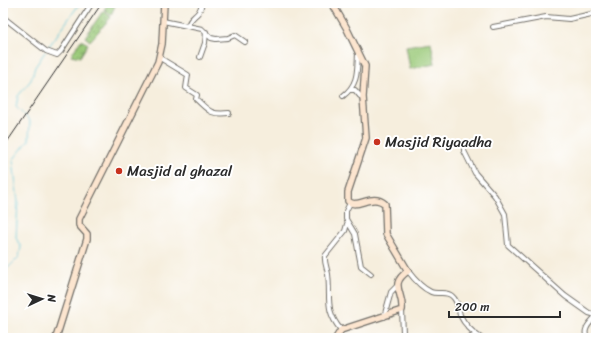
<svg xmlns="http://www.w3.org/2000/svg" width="599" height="341" font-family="Sriracha,sans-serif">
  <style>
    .garden { fill: url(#garden-dots); stroke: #627a52 }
    .pitch { fill: #9ac978; stroke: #627a52 }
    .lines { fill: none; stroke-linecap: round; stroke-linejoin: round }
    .stream { stroke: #5cc5d8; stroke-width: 1 }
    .street-casing { stroke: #726f69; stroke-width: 6 }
    .secondary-casing { stroke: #726f69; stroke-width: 8 }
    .street { stroke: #fff; stroke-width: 4 }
    .secondary { stroke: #fce5cf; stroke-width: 5.5 }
    .rail { stroke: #2b2b2b; stroke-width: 1 }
    .poi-dot { fill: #c8321e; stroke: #fff; stroke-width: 1.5 }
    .labels { text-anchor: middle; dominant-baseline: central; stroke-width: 4; stroke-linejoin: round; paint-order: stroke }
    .poi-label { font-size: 15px; fill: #2b2b2b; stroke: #fff; text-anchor: start }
  </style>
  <defs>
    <pattern id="garden-dots" width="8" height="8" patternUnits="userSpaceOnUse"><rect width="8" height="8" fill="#9ac978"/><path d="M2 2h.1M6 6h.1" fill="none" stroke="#7ea363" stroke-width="1.8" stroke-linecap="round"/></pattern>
  </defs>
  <rect width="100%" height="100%" fill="#fff"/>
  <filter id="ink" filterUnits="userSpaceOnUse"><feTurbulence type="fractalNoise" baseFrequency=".025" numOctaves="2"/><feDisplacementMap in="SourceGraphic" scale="8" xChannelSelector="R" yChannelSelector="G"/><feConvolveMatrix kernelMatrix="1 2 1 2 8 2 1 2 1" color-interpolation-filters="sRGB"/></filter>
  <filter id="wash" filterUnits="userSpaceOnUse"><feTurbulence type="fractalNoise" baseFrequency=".012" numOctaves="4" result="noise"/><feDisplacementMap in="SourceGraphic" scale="16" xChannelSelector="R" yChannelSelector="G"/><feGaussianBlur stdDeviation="0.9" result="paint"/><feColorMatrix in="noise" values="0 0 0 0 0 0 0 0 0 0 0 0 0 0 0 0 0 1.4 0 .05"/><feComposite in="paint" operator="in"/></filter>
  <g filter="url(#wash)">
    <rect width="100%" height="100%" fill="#f6eedd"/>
    <path class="garden" d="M 108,3 L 116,3 L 111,15 L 104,10 Z
      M 103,11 L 111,17 L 90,41 L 85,37 Z
      M 81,40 L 88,44 L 80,57 L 71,55 Z"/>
    <path class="pitch" d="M 431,42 L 435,64 L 410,69 L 406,46 Z"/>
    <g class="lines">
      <path class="stream" d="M 47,49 L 80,3
        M 3,268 L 8,268 L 19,257 L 21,247 L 16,238 L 18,202 L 13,160 L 29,140 L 30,121 L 16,107 L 18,96 L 31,80 L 35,67 L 45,52"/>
    </g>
  </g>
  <g filter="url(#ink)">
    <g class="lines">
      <defs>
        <path id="street" d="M 3,17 L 46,51 L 57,55 L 61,51 L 92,3
          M 163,21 L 202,29 L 211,38 L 216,39 L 228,38 L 235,35 L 245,42
          M 188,25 C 192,14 199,18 202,3
          M 493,27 L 546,17 L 569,19 L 596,13
          M 200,57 L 205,43 L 206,32
          M 160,58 L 188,75 L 186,88 L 197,95 L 196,99 C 209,111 210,115 229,113
          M 351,90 L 355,90 L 360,96 L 363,97
          M 343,96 C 359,84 357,70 358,52
          M 464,146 L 464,151 L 475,173 L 495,196 L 505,214 L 508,245 L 565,296 L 589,313 L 596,315
          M 350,203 L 346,211 L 346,219 L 355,234 L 361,266 L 371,274
          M 408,271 C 414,279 422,288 431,292 C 437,295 446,290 452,296 C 458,301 458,308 460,315 C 464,324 473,333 481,338
          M 402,310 L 403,333 L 405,338
          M 384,317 L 391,292 L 397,286
          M 341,330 C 324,309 331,299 328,274 C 327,268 324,262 325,256 L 345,231 L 347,224
          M 105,336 L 114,338
          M 468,338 L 476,335
          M 587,338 C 582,329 591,322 596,316"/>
        <path id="secondary" d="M 332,3 L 346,27 L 365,66 L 363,97 L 366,138 L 348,192 L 348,201 C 357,210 372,192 385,204 L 386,234 L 408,271 C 388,285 404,292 402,310 L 341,330 L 336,338
          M 56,338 L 87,239 L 87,234 L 79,225 L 79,219 L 158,62 L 162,44 L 164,3"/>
      </defs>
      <use href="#street" class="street-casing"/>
      <use href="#secondary" class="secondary-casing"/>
      <use href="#street" class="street"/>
      <use href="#secondary" class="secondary"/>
      <path class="rail" d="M 3,148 L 102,3"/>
    </g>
  </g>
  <g class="poi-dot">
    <circle cx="377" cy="142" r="4"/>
    <circle cx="119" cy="171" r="4"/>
  </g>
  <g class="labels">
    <g class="poi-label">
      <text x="385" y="142">Masjid Riyaadha</text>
      <text x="127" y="171">Masjid al ghazal</text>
    </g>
  </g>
  <rect width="599" height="341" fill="none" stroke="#fff" stroke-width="16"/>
  <g transform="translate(42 299) rotate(86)" stroke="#ffffff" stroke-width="3" paint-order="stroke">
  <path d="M0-3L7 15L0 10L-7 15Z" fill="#2b2b2b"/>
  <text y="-6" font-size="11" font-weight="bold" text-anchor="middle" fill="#2b2b2b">N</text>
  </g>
  <path d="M449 311v6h111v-6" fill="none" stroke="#2b2b2b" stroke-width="2"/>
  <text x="455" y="311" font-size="12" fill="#2b2b2b" stroke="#ffffff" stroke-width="3" paint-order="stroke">200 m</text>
</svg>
